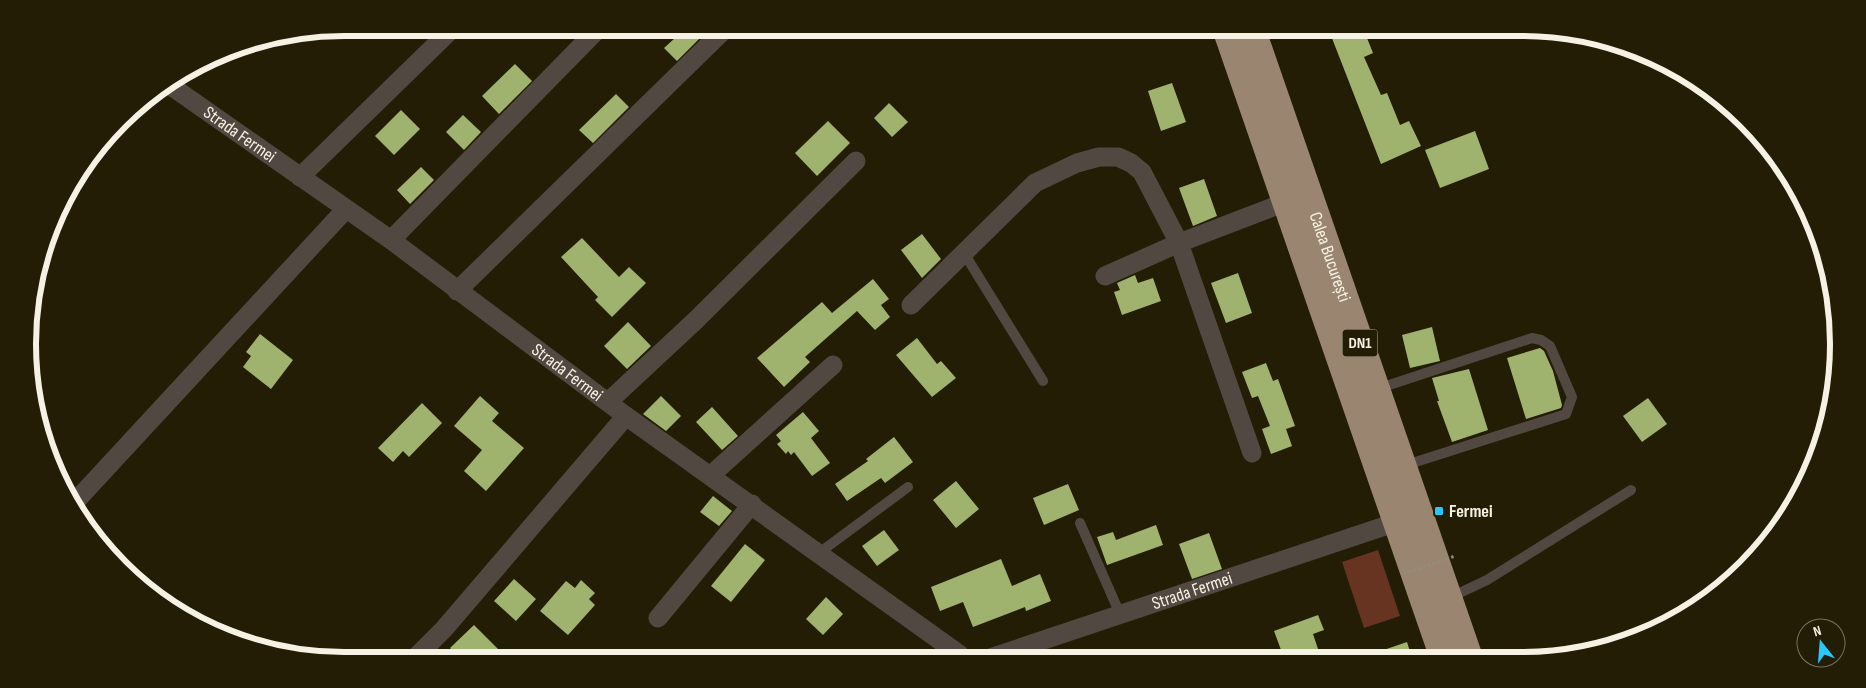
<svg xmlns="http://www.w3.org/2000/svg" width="1866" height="688" font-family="'Sofia Sans Condensed',sans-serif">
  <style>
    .green { fill: #663420 }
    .building { fill: #9fb36e }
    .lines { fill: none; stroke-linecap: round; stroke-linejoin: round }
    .lane { stroke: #514941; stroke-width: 10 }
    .street { stroke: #514941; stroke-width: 19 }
    .highway { stroke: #9a8670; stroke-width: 28 }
    .path-bridge { stroke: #938e7b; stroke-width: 3; stroke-dasharray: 2.5 2.5; stroke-linecap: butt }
    .poi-dot { fill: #28c8ff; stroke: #231d05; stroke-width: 2 }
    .labels { text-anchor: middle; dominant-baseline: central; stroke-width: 5; stroke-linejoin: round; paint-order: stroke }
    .shield { fill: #231d05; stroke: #b7b2a0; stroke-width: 1 }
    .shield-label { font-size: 16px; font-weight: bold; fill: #f6f2e3 }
    .street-label { font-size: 18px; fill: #f6f2e3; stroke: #231d05 }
    .poi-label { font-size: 18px; font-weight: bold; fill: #f6f2e3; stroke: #231d05; text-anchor: start }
    .rim { fill: none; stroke: #f6f2e3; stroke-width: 6 }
  </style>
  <rect width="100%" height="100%" fill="#231d05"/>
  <path class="green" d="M 1378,550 L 1400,616 L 1364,628 L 1342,562 Z"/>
  <path class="building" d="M 686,28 L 710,28 L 677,61 L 664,48 Z
    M 1328,28 L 1363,28 L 1373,53 L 1364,57 L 1381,95 L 1387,93 L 1400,125 L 1409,121 L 1421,146 L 1381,164 Z
    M 515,64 L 532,81 L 499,114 L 482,96 Z
    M 1172,83 L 1186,122 L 1161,131 L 1148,91 Z
    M 616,94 L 629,107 L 593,143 L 579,130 Z
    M 889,103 L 908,122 L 892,137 L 874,118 Z
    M 401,110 L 420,129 L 394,155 L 375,136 Z
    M 463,115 L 481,132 L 464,150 L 446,132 Z
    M 828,121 L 850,143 L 817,176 L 795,153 Z
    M 1475,131 L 1489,169 L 1440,188 L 1425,150 Z
    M 421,167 L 434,180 L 410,204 L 397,190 Z
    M 1204,179 L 1217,216 L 1193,226 L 1179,188 Z
    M 922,234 L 941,259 L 922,278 L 901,250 Z
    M 582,238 L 619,277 L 629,267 L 646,283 L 612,317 L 595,300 L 598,297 L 561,257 Z
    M 1238,273 L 1252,313 L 1226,323 L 1211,283 Z
    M 1135,275 L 1138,283 L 1153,278 L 1161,301 L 1122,315 L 1114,292 L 1120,290 L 1117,283 Z
    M 873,279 L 889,299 L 881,305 L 890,317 L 875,330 L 857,311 L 805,357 L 810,362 L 784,387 L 757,358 L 822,302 L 832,313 Z
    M 628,322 L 651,346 L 627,369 L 604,346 Z
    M 1432,327 L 1440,361 L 1410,368 L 1402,335 Z
    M 260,334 L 293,360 L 271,389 L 243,367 L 251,356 L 246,352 Z
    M 917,338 L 937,364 L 941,361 L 956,378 L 932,397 L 896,355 Z
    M 1540,348 L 1544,351 L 1553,371 L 1562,405 L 1561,408 L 1526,419 L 1507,358 Z
    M 1266,363 L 1273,381 L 1278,379 L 1295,426 L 1286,429 L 1292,446 L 1271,454 L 1262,429 L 1270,426 L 1258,396 L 1252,398 L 1242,372 Z
    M 1469,369 L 1488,430 L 1452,442 L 1437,401 L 1439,401 L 1432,378 Z
    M 480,396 L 499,413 L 492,421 L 524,448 L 486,491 L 464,471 L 482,450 L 454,426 Z
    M 661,396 L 681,416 L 666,431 L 643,414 Z
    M 1648,398 L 1667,424 L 1642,442 L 1623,416 Z
    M 422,403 L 442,423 L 409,457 L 403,451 L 393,462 L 378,448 Z
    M 712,407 L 738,436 L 722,450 L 696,422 Z
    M 803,412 L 819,431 L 811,438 L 830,463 L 812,476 L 794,452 L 791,455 L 788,451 L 786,454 L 777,444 L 781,441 L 776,435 Z
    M 894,437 L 913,462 L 885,483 L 881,478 L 847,501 L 835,484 L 868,461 L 866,459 Z
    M 956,481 L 979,509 L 956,528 L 933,500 Z
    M 1068,484 L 1079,510 L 1044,525 L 1033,498 Z
    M 713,496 L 732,511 L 719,526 L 700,512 Z
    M 1156,525 L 1163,545 L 1107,565 L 1097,537 L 1113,532 L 1116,540 Z
    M 884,530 L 899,550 L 877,566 L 862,546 Z
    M 1209,533 L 1222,569 L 1192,579 L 1179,544 Z
    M 745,544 L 765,560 L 731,602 L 711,586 Z
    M 1001,559 L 1012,586 L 1040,574 L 1051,601 L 1026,611 L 1025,607 L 973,627 L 963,602 L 940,611 L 931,587 Z
    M 514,579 L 536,599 L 516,621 L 494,601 Z
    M 581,580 L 595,593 L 589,599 L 595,605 L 568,635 L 540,611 L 566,581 L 575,588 Z
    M 826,597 L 843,614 L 823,635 L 806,619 Z
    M 1318,615 L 1324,630 L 1313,634 L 1321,658 L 1307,658 L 1306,652 L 1284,658 L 1274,631 Z
    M 474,625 L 498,649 L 486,660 L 462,660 L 450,648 Z
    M 1407,642 L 1412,658 L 1366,658 L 1366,656 Z"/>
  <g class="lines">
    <path class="lane" d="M 964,253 L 1043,381
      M 1377,389 L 1532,338 L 1541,340 L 1550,346 L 1572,397 L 1566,414 L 1403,466
      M 1080,523 L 1120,614
      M 819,553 L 908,487
      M 1449,598 L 1487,580 L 1631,490"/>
    <g class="street">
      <path id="s1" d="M 171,86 L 391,240 L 626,416 L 959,654 L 962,659"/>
      <path d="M 300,177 L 453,28"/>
      <path d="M 391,240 L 599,28"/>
      <path d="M 1105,276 L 1179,243 L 1286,202"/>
      <path d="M 457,291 L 726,28"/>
      <path d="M 911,305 L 1035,183 L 1077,163 L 1099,157 L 1118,157 L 1131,163 L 1142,172 L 1179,243 L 1252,453"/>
      <path d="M 608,402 L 696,320 L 856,161"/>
      <path d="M 711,475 L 833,365"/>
      <path d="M 74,503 L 346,209"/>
      <path d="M 658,618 L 752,504"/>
      <path id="s2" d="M 987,659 L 1397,522"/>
      <path d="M 413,660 L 444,629 L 626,416"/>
    </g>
    <g class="highway">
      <path d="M 1226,28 L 1444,658"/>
      <path id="s3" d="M 1251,28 L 1469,658"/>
    </g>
    <path class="path-bridge" d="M 1404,574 L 1455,556"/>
  </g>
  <rect class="poi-dot" x="1434" y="506" width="10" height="10" rx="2.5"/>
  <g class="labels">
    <rect class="shield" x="1342.5" y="329.5" width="35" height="27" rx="4"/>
    <g class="shield-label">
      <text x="1360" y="343">DN1</text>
    </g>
    <g class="street-label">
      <text stroke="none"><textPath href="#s1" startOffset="84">Strada Fermei</textPath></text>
      <text stroke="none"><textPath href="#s3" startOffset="242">Calea București</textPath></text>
      <text stroke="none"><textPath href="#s1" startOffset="489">Strada Fermei</textPath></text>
      <text stroke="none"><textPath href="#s2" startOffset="216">Strada Fermei</textPath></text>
    </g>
    <g class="poi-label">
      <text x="1449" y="511">Fermei</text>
    </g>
  </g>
  <path d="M0 0H1866V688H0ZM344 36H1522A308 308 0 0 1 1830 344V344A308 308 0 0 1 1522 652H344A308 308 0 0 1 36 344V344A308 308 0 0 1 344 36Z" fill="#231d05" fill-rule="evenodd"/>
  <path class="rim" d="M344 36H1522A308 308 0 0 1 1830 344V344A308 308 0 0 1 1522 652H344A308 308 0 0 1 36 344V344A308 308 0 0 1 344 36Z"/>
  <g transform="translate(1821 643) rotate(343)"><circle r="24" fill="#231d05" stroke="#77725e"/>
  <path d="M0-4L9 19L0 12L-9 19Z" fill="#28c8ff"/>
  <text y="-8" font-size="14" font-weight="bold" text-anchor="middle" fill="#f6f2e3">N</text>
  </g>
</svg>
